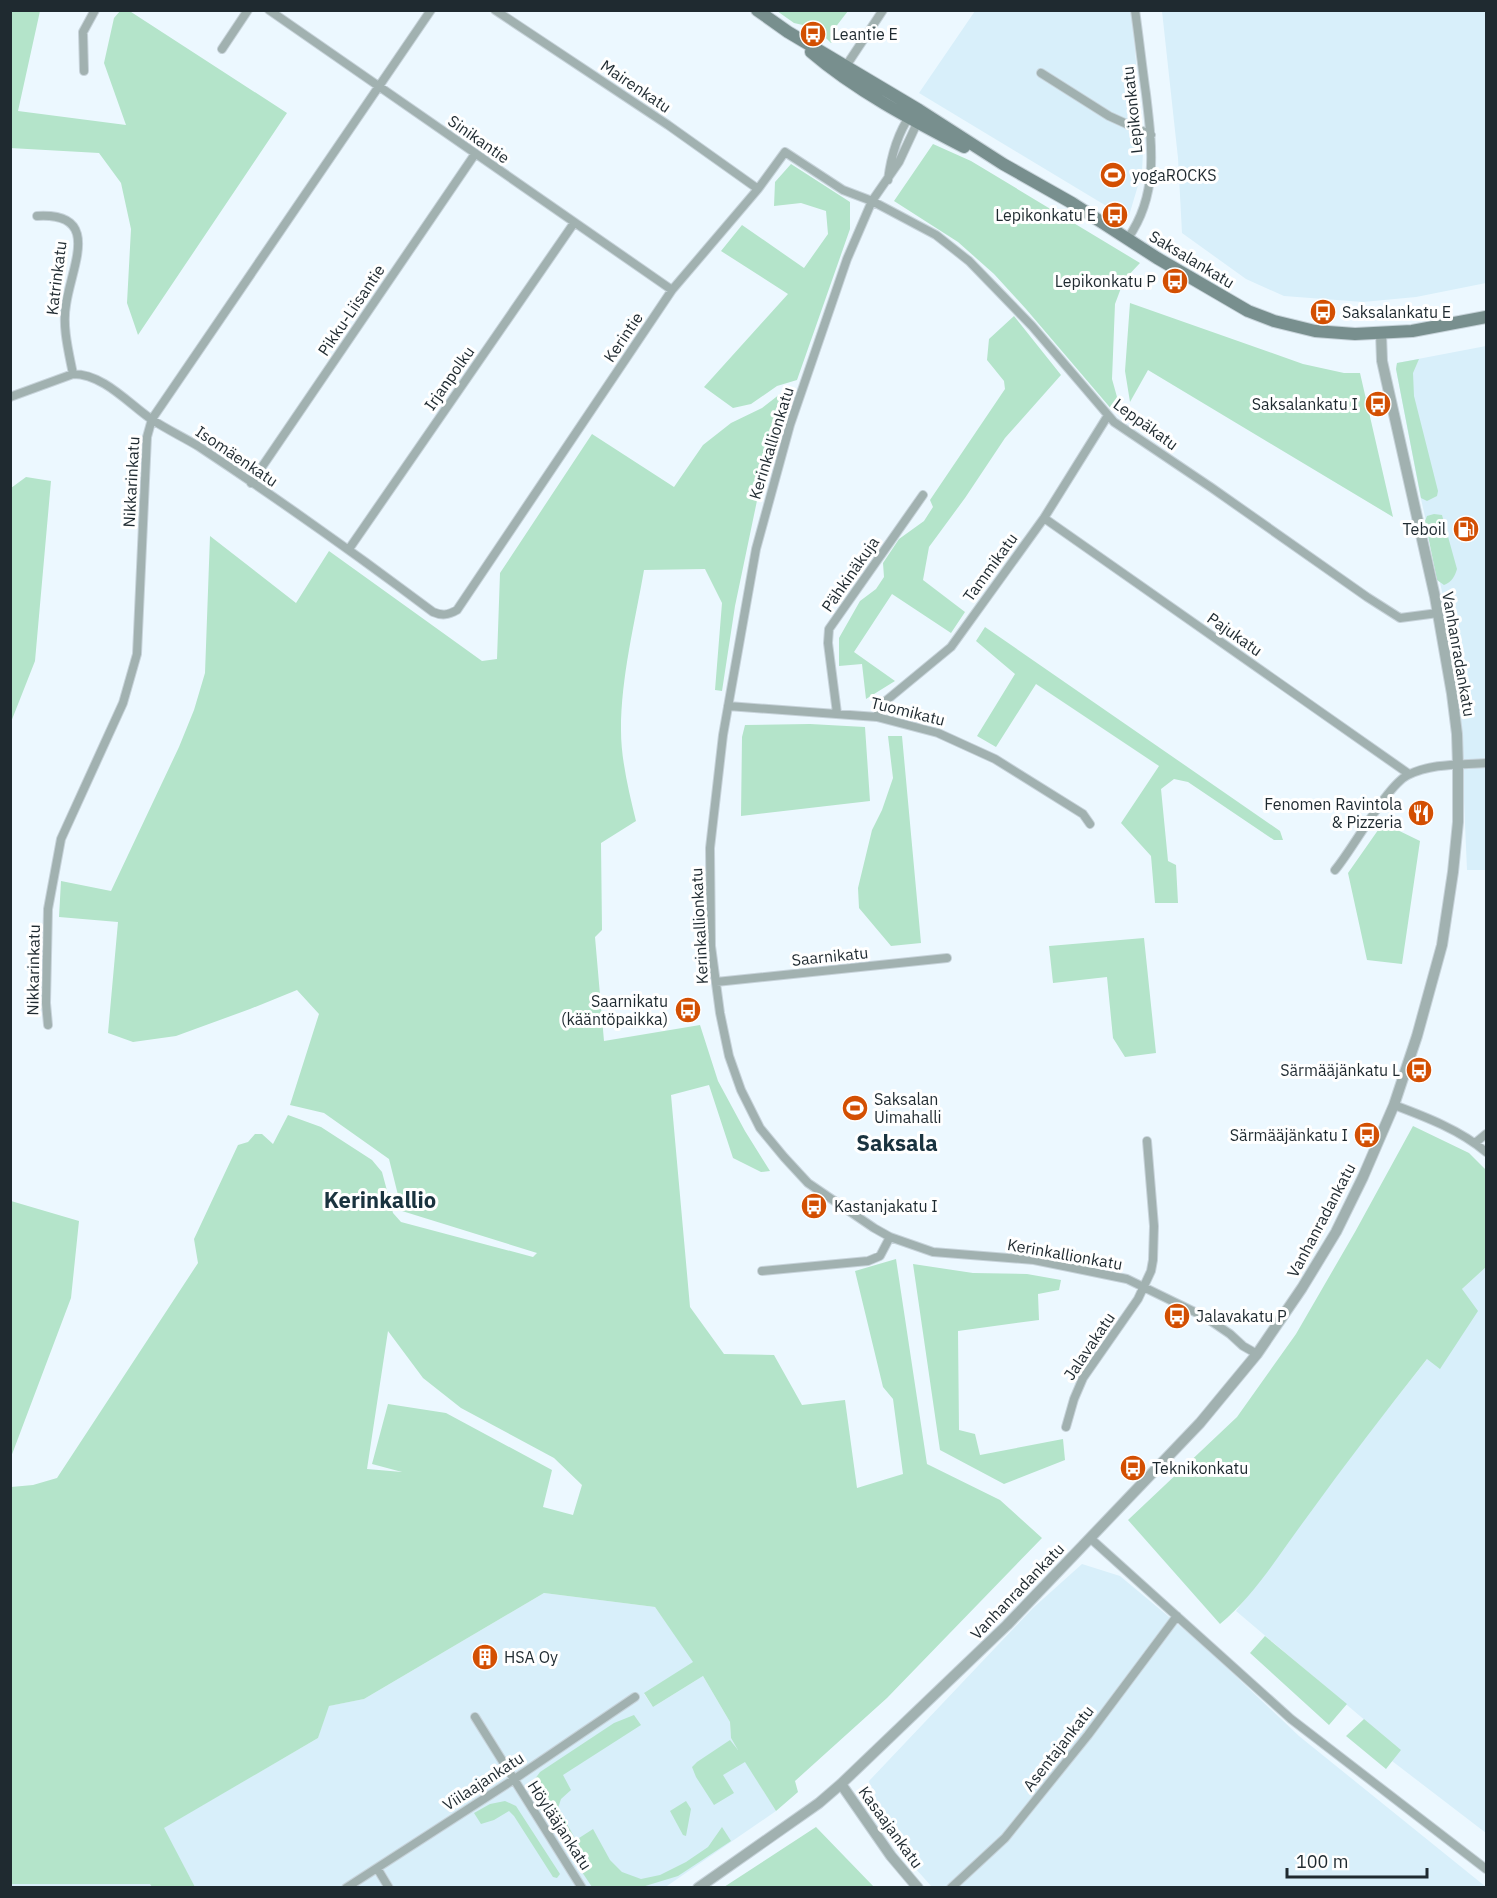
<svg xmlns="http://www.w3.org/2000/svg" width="1497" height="1898" font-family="'IBM Plex Sans',sans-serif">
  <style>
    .built { fill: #d8effa }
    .green { fill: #b4e4ca; fill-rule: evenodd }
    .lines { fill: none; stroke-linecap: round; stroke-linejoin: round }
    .minor-casing { stroke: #c7d3da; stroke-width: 10 }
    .tertiary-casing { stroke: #c7d3da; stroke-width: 12 }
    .secondary-casing { stroke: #c7d3da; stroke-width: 14 }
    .minor { stroke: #a1b1b0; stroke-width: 8 }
    .tertiary { stroke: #a1b1b0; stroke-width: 10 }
    .secondary { stroke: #788f8e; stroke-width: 12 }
    .labels { text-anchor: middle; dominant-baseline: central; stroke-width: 6; stroke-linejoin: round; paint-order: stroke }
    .poi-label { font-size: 16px; fill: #1f2a30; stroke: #fff; text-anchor: start }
    .street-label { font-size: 16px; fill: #1f2a30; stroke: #fff }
    .district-label { font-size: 22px; font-weight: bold; fill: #1a333f; stroke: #fff }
  </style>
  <rect width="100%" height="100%" fill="#ecf8ff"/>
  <path class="built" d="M 975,11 L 1132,11 L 1143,151 L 1142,172 L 1128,219 L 919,93 Z
    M 1162,11 L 1486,11 L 1486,283 L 1416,297 L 1363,302 L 1284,296 L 1246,279 L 1182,233 L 1178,158 Z
    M 1486,346 L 1486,870 L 1467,870 L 1458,662 L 1421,499 L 1396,369 L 1397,363 Z
    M 1486,1267 L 1486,1833 L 1392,1761 L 1400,1750 L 1236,1611 L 1364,1439 L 1428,1358 L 1440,1368 L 1462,1289 Z
    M 1082,1564 L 1120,1576 L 1204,1646 L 1299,1736 L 1486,1887 L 932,1887 L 915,1868 L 872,1806 L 869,1781 L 1033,1608 Z
    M 544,1593 L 655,1607 L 694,1662 L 644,1694 L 653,1707 L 703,1676 L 730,1722 L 731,1738 L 776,1811 L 664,1888 L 195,1887 L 163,1828 L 318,1738 L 328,1706 L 364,1699 Z
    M 11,1884 L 150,1884 L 152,1887 L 11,1888 Z"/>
  <path class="green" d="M 128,10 L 287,113 L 138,335 L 127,303 L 131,229 L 121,183 L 99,153 L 10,148 L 11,11 L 40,11 L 18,111 L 126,125 L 104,63 L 114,18 L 120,11 Z
    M 777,11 L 848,11 L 831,33 L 834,41 L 831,43 L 816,28 L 794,23 Z
    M 933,144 L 971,161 L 1140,263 L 1124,280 L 1115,304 L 1112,379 L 1117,397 L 1113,411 L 1026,309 L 994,274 L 958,242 L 894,201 Z
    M 791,164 L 850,202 L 850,229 L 797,380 L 777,386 L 751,404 L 733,408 L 704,387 L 788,294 L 721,251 L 742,225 L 804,268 L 828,234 L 826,211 L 801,203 L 774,206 L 775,182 Z
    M 1130,303 L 1303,364 L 1344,373 L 1360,373 L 1393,517 L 1148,370 L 1130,402 L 1125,371 Z
    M 1014,316 L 1061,375 L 1005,438 L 965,498 L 929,547 L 923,580 L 965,612 L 951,633 L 892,594 L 854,652 L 895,681 L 866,699 L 862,664 L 839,666 L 839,638 L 860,601 L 876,589 L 884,577 L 883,563 L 899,539 L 924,521 L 933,507 L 930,500 L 1005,389 L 1004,381 L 987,360 L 989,339 Z
    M 1419,359 L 1413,373 L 1414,396 L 1438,491 L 1437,496 L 1427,501 L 1421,498 L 1396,369 L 1397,363 Z
    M 790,392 L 759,491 L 735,606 L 722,691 L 715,690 L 722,603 L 705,569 L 644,570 C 635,622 621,677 621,730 C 621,760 629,792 636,821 L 601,843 L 602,930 L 595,937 L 604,1041 L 700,1025 L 718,1081 L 745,1131 L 770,1171 L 761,1172 L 733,1158 L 709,1085 L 671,1095 L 690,1307 L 724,1354 L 774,1355 L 802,1405 L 845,1400 L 857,1488 L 903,1474 L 893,1399 L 883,1387 L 855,1271 L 896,1259 L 927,1464 L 1000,1500 L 1042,1538 L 887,1698 L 795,1781 L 798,1792 L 776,1811 L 745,1762 L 723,1775 L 734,1793 L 714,1805 L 696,1777 L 692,1767 L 697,1762 L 730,1740 L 738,1750 L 731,1738 L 730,1722 L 703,1676 L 653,1707 L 644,1693 L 693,1662 L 655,1607 L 544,1593 L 364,1699 L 329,1706 L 318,1738 L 164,1828 L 195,1887 L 152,1887 L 150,1884 L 11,1884 L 11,1487 L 33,1485 L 57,1478 L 198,1263 L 194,1239 L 238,1145 L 248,1142 L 255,1134 L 262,1134 L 273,1144 L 288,1115 L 321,1127 L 372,1160 L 382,1172 L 393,1213 L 401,1222 L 533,1257 L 537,1253 L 402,1211 L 389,1159 L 324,1113 L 290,1105 L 319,1014 L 297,990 L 250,1009 L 176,1036 L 133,1042 L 108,1033 L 118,922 L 59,917 L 61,881 L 111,891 L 179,747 L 194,710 L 205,673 L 210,536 L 296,603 L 329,551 L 482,661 L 497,659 L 500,573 L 592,434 L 674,487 L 703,445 L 731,423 L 762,408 L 780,394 ZM 388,1331 L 423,1378 L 461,1408 L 554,1458 L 582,1485 L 573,1515 L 543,1507 L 552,1470 L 446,1413 L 388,1404 L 372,1464 L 402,1472 L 367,1469 Z
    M 26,477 L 51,481 L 35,661 L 11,722 L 11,488 Z
    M 1434,514 L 1442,515 L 1457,569 C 1455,576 1452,582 1444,585 L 1437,580 L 1436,575 L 1425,521 L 1427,516 Z
    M 985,627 L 1280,831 L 1283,840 L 1274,840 L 1188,782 L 1174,779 L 1161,789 L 1168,861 L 1176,865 L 1178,903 L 1155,903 L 1151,856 L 1121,823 L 1159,766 L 1036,684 L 996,747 L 977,736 L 1015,674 L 976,641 Z
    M 810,724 L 865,727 L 870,801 L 741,816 L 742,737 L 745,725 Z
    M 888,736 L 902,736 L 921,943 L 891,946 L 859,908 L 858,888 L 872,830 L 882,810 L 893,778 Z
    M 1383,823 L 1420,841 L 1402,964 L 1367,960 L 1348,873 Z
    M 1144,938 L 1156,1053 L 1125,1057 L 1113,1038 L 1107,977 L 1053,983 L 1049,946 Z
    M 1413,1126 L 1469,1153 L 1486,1170 L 1486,1267 L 1462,1289 L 1478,1311 L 1440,1369 L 1427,1359 C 1386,1411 1346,1463 1307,1517 C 1280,1553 1255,1595 1220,1624 L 1128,1520 L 1237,1417 L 1296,1334 L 1355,1232 Z
    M 11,1201 L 79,1221 L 71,1298 L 11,1457 Z
    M 913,1264 L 973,1273 L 1027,1274 L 1061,1280 L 1059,1290 L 1038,1294 L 1039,1320 L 958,1331 L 959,1430 L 975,1434 L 980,1455 L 1063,1439 L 1065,1460 L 1004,1484 L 940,1450 Z
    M 1265,1636 L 1347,1704 L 1329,1725 L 1250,1653 Z
    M 634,1715 L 641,1725 L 563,1775 L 571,1790 L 561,1799 L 558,1808 L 576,1840 L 593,1829 L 610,1860 L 622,1872 L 641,1879 L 660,1875 L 686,1862 L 708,1847 L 722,1827 L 731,1841 L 678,1876 L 642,1887 L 592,1887 L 534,1800 L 532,1783 L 540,1772 L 614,1723 Z
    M 1364,1719 L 1401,1750 L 1386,1769 L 1346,1736 Z
    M 505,1801 L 516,1806 L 560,1874 L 557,1878 L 553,1877 L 514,1816 L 509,1811 L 494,1820 L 481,1824 L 474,1813 L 490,1804 Z
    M 686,1801 L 691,1809 L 686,1836 L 683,1835 L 670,1811 Z
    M 816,1827 L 874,1887 L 724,1887 Z"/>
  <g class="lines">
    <defs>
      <path id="minor" d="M 269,10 L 672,290
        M 495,10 L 668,125 L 758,189
        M 222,49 L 248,10
        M 846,66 L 883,10
        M 84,71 L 83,32 L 95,10
        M 1041,73 L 1109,116 L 1151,135
        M 919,119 L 899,162 L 872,201 L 847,259 L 790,425 L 756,549 L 723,735 L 710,848 L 711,946 L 720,1013 L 729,1056 L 741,1090 L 760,1128 L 784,1157 L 808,1183 L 874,1228 L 890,1237 L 933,1252 L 1034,1260 L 1127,1279 L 1205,1317 L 1230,1334 L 1243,1346 L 1257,1354
        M 888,180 C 891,156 897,134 911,114
        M 37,216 C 103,212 71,267 66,305 C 62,327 69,353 73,374
        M 1128,238 C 1159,194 1152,145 1146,94 C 1142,66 1139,38 1135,10
        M 10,397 L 73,374 C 103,374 128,403 151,419 C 166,429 183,437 198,446 C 278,499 356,554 433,612 C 442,616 448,615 457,610 L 672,290 L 758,189 L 785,152 L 843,190 L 872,201 L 936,235 L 969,261 L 1032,326 L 1114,422 L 1212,488 L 1367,597 L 1400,618 L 1438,613
        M 251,483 L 475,154
        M 1044,518 L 1409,774
        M 349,549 L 574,223
        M 728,706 L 877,717 L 938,733 L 995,759 L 1083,814 L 1090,824
        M 837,713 L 828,643 L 829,629 L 923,495
        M 877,717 L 882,704 L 951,647 L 1044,518 L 1107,417
        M 1335,870 C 1353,849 1387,785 1408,775 C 1432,763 1461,765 1486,763
        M 716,982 L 947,958
        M 48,1025 L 46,1003 L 48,909 L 61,839 L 123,703 L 137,654 L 147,437 L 152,419 L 431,10
        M 1394,1105 C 1426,1117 1460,1130 1486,1152
        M 1475,1143 L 1486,1134
        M 762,1271 L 868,1261 L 880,1256 L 890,1237
        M 1066,1427 L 1074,1399 L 1083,1378 L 1138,1299 L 1151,1271 L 1153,1260 L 1154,1226 L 1147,1141
        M 1090,1538 L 1291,1719 L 1486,1869
        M 475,1717 L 582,1888
        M 377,1868 L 389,1888
        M 346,1888 L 513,1780 L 635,1697
        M 951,1888 L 1005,1838 L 1088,1735 L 1177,1616"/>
      <path id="tertiary" d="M 841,1784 L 891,1856 L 918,1888
        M 698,1888 L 819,1803 L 841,1784 L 1007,1625 L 1200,1423 L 1257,1354 L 1302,1288 L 1336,1232 L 1363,1177 L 1394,1105 L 1417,1036 L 1442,945 L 1453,872 L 1458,822 L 1458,766 L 1457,734 L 1452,694 L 1435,597 L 1382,361 L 1381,333"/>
      <path id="secondary" d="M 757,10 L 788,32 L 919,110 L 1003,164 L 1072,203 L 1157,258 L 1248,311 L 1274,321 L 1315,331 L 1355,334 L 1412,331 L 1486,317
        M 811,52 C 855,90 912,120 964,147"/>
    </defs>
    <use href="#minor" class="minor-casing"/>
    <use href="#tertiary" class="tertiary-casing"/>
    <use href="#secondary" class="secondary-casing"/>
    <use href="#minor" class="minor"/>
    <use href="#tertiary" class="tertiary"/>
    <use href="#secondary" class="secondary"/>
  </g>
  <defs>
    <symbol id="bus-disc" viewBox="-11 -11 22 22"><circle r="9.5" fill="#d34f02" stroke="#fff"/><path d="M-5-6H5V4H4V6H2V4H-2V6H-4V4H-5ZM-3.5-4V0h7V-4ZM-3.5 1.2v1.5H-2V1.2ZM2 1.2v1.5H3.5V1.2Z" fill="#fff"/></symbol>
    <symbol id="stadium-disc" viewBox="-11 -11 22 22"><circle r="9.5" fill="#d34f02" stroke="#fff"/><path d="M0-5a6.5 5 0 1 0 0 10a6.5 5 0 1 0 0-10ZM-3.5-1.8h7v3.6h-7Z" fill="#fff"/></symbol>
    <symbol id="fuel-disc" viewBox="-11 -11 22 22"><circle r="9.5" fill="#d34f02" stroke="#fff"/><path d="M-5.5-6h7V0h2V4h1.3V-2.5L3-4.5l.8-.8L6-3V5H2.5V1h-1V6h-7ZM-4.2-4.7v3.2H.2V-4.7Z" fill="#fff"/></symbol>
    <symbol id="restaurant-disc" viewBox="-11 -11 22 22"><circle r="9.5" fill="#d34f02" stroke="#fff"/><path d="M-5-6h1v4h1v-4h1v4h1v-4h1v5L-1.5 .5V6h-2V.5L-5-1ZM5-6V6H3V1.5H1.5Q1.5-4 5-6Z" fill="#fff"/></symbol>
    <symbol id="building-disc" viewBox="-11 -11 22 22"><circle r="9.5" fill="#d34f02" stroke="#fff"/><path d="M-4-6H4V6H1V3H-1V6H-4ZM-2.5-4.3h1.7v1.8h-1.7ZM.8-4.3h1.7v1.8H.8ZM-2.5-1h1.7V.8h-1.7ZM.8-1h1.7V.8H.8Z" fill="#fff"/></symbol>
  </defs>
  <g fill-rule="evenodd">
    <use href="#bus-disc" x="798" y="19" width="30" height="30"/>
    <use href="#stadium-disc" x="1098" y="160" width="30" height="30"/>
    <use href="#bus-disc" x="1100" y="200" width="30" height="30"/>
    <use href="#bus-disc" x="1160" y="266" width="30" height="30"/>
    <use href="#bus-disc" x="1308" y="297" width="30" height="30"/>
    <use href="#bus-disc" x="1363" y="389" width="30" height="30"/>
    <use href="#fuel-disc" x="1451" y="514" width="30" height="30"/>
    <use href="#restaurant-disc" x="1406" y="798" width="30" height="30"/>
    <use href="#bus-disc" x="673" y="995" width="30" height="30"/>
    <use href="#bus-disc" x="1404" y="1055" width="30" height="30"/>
    <use href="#stadium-disc" x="840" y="1093" width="30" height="30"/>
    <use href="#bus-disc" x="1352" y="1120" width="30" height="30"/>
    <use href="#bus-disc" x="799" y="1191" width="30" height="30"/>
    <use href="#bus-disc" x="1162" y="1301" width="30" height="30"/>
    <use href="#bus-disc" x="1118" y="1453" width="30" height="30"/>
    <use href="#building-disc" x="470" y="1642" width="30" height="30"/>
  </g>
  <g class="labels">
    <g class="poi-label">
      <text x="832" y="34">Leantie E</text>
      <text x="1132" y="175">yogaROCKS</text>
      <text x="1096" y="215" text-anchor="end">Lepikonkatu E</text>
      <text x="1156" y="281" text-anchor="end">Lepikonkatu P</text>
      <text x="1342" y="312">Saksalankatu E</text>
      <text x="1358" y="404" text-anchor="end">Saksalankatu I</text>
      <text x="1446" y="529" text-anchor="end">Teboil</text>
      <text x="1402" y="804" text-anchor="end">Fenomen Ravintola<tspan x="1402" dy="18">&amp; Pizzeria</tspan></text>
      <text x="668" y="1001" text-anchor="end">Saarnikatu<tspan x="668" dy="18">(kääntöpaikka)</tspan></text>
      <text x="1400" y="1070" text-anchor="end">Särmääjänkatu L</text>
      <text x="874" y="1099">Saksalan<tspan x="874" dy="18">Uimahalli</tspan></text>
      <text x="1348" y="1135" text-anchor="end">Särmääjänkatu I</text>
      <text x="834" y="1206">Kastanjakatu I</text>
      <text x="1196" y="1316">Jalavakatu P</text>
      <text x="1152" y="1468">Teknikonkatu</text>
      <text x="504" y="1657">HSA Oy</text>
    </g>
    <g class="street-label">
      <text transform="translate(636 86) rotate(34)">Mairenkatu</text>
      <text transform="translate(1132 110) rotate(-96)">Lepikonkatu</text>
      <text transform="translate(479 139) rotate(35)">Sinikantie</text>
      <text transform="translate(1192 259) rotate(31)">Saksalankatu</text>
      <text transform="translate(56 278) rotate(-83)">Katrinkatu</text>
      <text transform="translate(351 310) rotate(-56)">Pikku-Liisantie</text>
      <text transform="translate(623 337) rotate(-56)">Kerintie</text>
      <text transform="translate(449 378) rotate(-55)">Irjanpolku</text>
      <text transform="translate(1146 424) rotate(36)">Leppäkatu</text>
      <text transform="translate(771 443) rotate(-73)">Kerinkallionkatu</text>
      <text transform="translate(237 456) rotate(34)">Isomäenkatu</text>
      <text transform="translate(131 482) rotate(-87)">Nikkarinkatu</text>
      <text transform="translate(990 567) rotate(-54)">Tammikatu</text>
      <text transform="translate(850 574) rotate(-55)">Pähkinäkuja</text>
      <text transform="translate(1235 634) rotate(35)">Pajukatu</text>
      <text transform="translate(1459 654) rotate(80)">Vanhanradankatu</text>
      <text transform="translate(908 711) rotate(14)">Tuomikatu</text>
      <text transform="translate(699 926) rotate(-93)">Kerinkallionkatu</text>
      <text transform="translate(830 956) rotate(-6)">Saarnikatu</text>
      <text transform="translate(33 970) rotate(-89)">Nikkarinkatu</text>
      <text transform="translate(1321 1220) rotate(-62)">Vanhanradankatu</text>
      <text transform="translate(1065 1254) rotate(10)">Kerinkallionkatu</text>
      <text transform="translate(1089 1346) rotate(-56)">Jalavakatu</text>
      <text transform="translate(1017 1591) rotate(-46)">Vanhanradankatu</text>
      <text transform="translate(1058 1748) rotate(-52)">Asentajankatu</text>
      <text transform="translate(483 1781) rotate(-33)">Viilaajankatu</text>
      <text transform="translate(560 1825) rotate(57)">Höylääjankatu</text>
      <text transform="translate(891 1827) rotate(54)">Kasaajankatu</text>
    </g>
    <g class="district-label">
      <text x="897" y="1142">Saksala</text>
      <text x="380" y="1199">Kerinkallio</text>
    </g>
  </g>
  <rect width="1497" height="1898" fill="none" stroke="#1f2a30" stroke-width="24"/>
  <path d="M1287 1868v9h140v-9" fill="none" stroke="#1f2a30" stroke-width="3"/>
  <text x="1296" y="1868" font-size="18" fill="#1f2a30" stroke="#ffffff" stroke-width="4.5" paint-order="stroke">100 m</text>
</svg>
